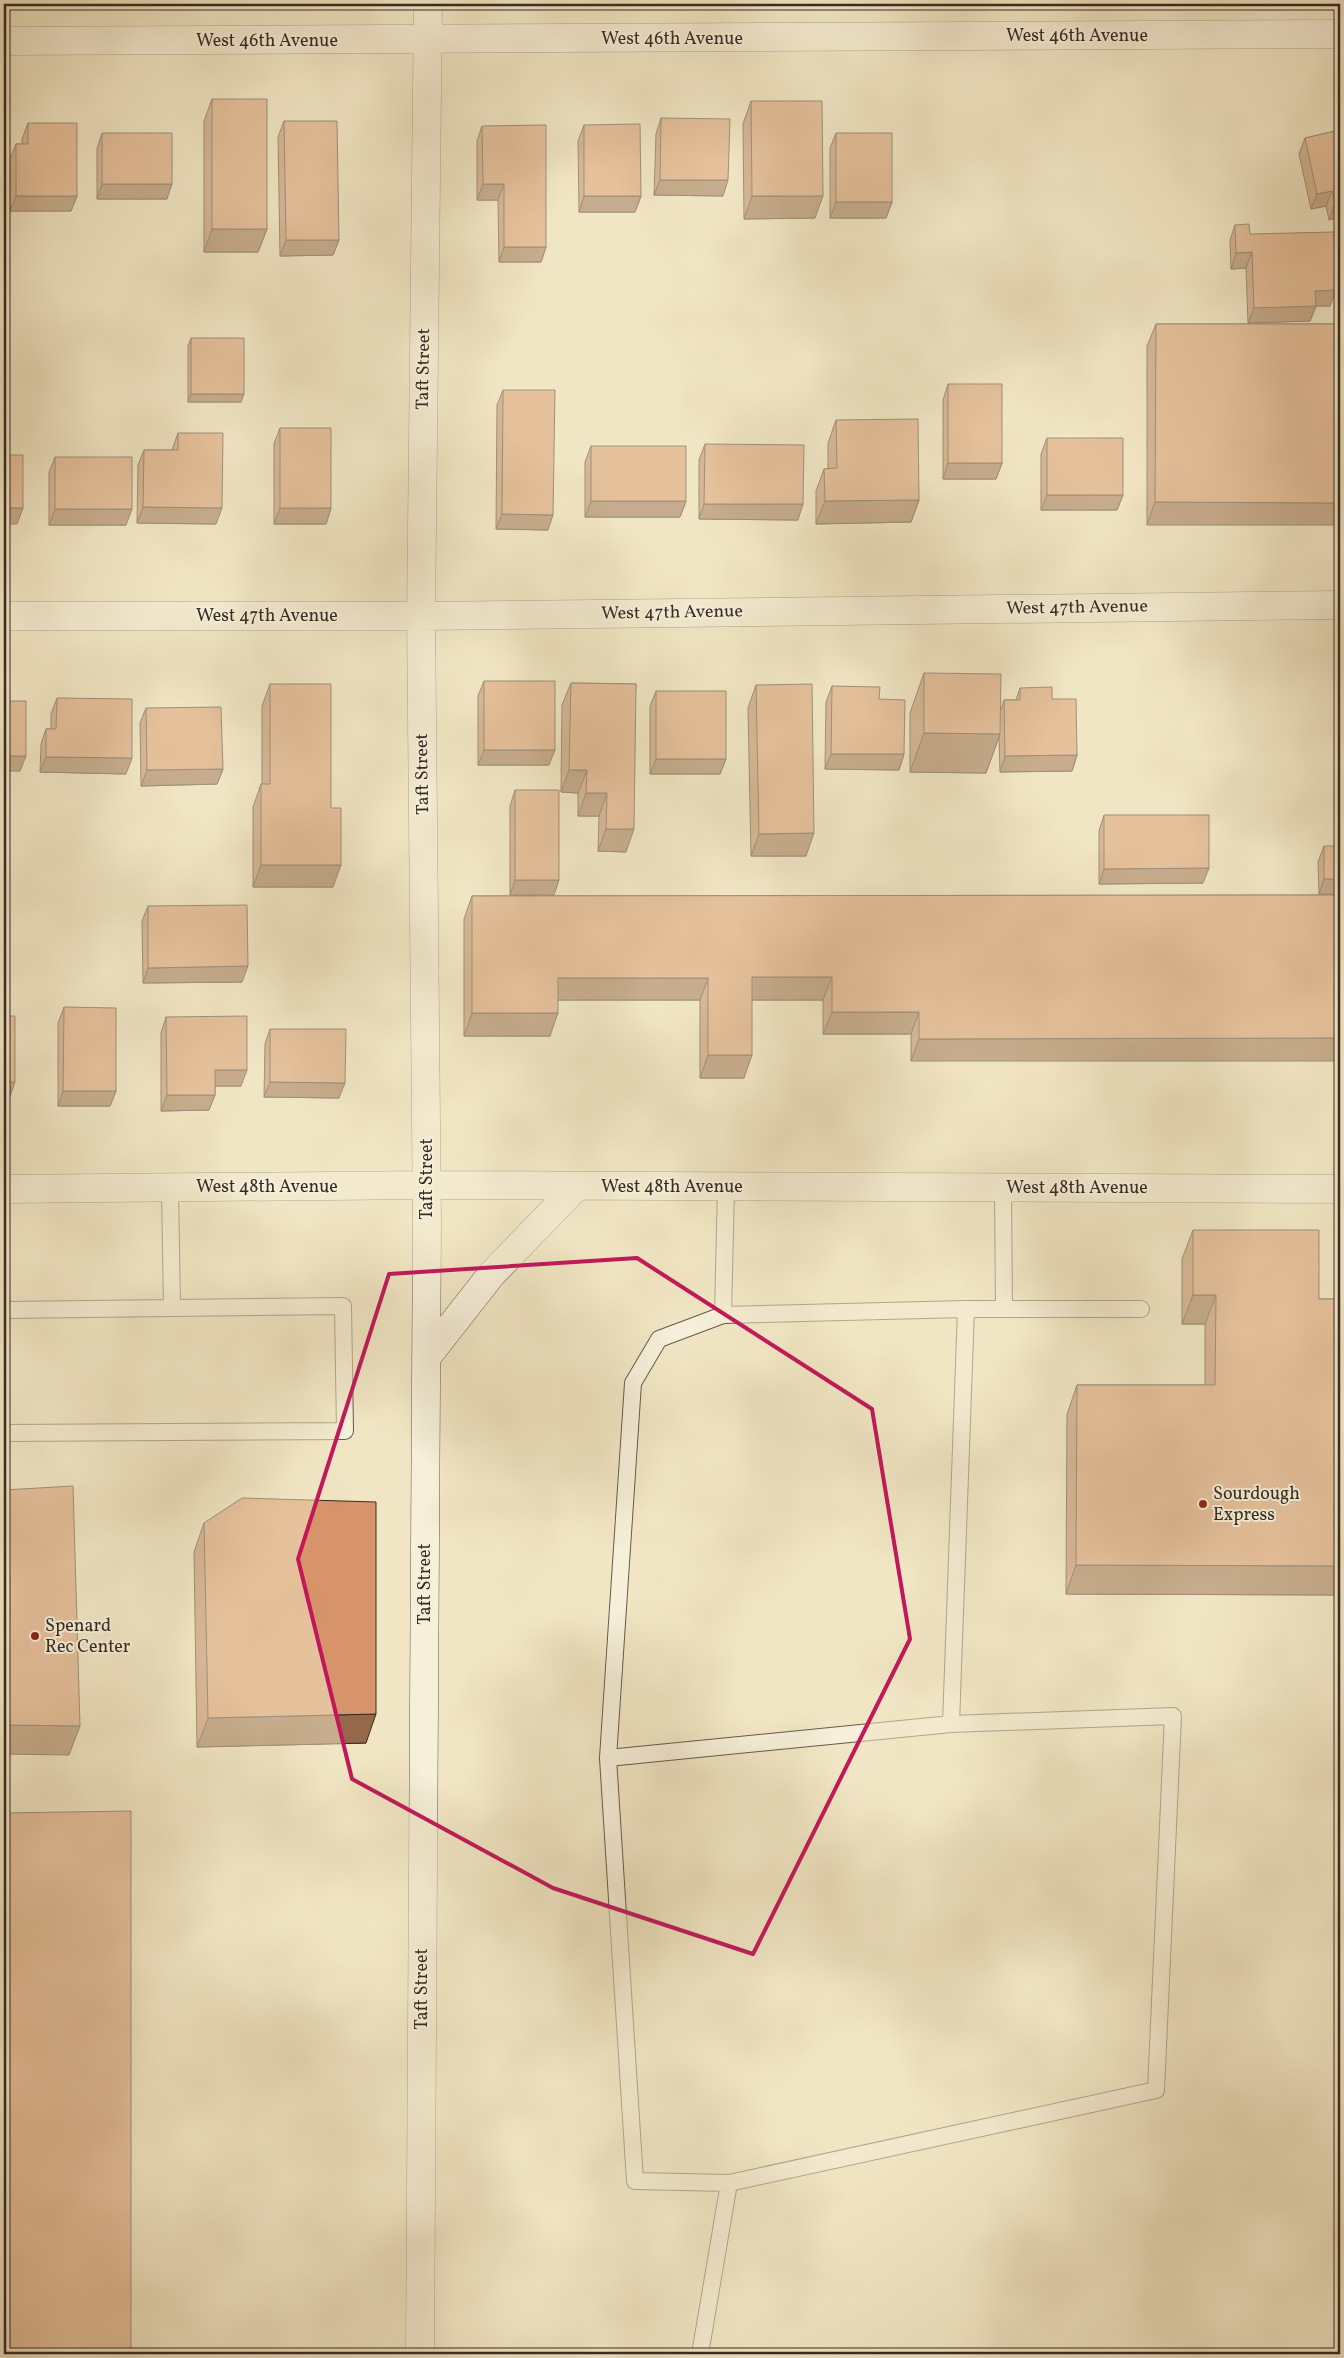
<svg xmlns="http://www.w3.org/2000/svg" width="1344" height="2358" font-family="Vollkorn,serif">
  <style>
    .lines { fill: none; stroke-linecap: round; stroke-linejoin: round }
    .service-casing { stroke: #665a4a; stroke-width: 18 }
    .minor-casing { stroke: #665a4a; stroke-width: 29 }
    .service { stroke: #f6efd9; stroke-width: 16 }
    .minor { stroke: #f6efd9; stroke-width: 28 }
    .wall { fill: #b97f5b; stroke: #382b22 }
    .shaded-wall { fill: #96684a; stroke: #382b22 }
    .building { fill: #d7946a; stroke: #382b22 }
    .marked { fill: none; stroke: #c2185b; stroke-width: 4; stroke-linejoin: round }
    .poi-dot { fill: #8f2418; stroke: #f6efd9; stroke-width: 2 }
    .labels { text-anchor: middle; dominant-baseline: central; stroke-width: 4; stroke-linejoin: round; paint-order: stroke }
    .street-label { font-size: 18px; fill: #382b22; stroke: #f6efd9 }
    .poi-label { font-size: 18px; fill: #382b22; stroke: #f6efd9; text-anchor: start }
  </style>
  <rect width="100%" height="100%" fill="#f1e6c4"/>
  <filter id="stains"><feTurbulence type="fractalNoise" baseFrequency=".004" numOctaves="4"/><feColorMatrix values="0 0 0 0 .2 0 0 0 0 .09 0 0 0 0 .02 0 0 0 .5 -.17"/></filter>
  <radialGradient id="worn" r=".72"><stop offset=".6" stop-color="#630" stop-opacity="0"/><stop offset="1" stop-color="#630" stop-opacity=".3"/></radialGradient>
  <g class="lines">
    <defs>
      <path id="service" d="M 170,1187 L 172,1308
        M 1003,1188 L 1004,1309
        M 966,1309 L 1141,1309
        M 4,1310 L 343,1306 L 345,1431 L 4,1433
        M 723,1315 L 966,1309 L 951,1724
        M 608,1758 L 951,1724 L 1173,1716 L 1156,2090 L 729,2183 L 635,2181 L 608,1758 L 633,1383 L 659,1339 L 723,1315 L 726,1187
        M 700,2354 L 729,2183"/>
      <path id="minor" d="M 4,41 L 1340,34
        M 4,616 L 421,616 L 1340,605
        M 4,1189 L 427,1185 L 1340,1189
        M 426,1358 L 491,1275 L 577,1186
        M 420,2354 L 427,1223 L 421,616 L 428,4"/>
    </defs>
    <use href="#service" class="service-casing"/>
    <use href="#minor" class="minor-casing"/>
    <use href="#service" class="service"/>
    <use href="#minor" class="minor"/>
  </g>
  <path class="wall" d="M 212,99 L 267,229 L 258,252 L 204,252 L 204,121 Z
    M 751,101 L 815,218 L 744,219 L 743,124 Z
    M 661,118 L 723,196 L 654,195 L 656,134 Z
    M 284,121 L 339,240 L 333,255 L 280,256 L 278,137 Z
    M 28,123 L 77,196 L 71,211 L 10,211 L 10,159 L 16,144 L 22,144 L 22,139 Z
    M 584,125 L 641,196 L 635,212 L 579,212 L 578,141 Z
    M 482,126 L 546,247 L 541,262 L 499,262 L 498,200 L 477,200 L 477,141 Z
    M 1340,130 L 1340,217 L 1329,220 L 1326,206 L 1311,209 L 1299,154 L 1305,138 Z
    M 102,133 L 167,199 L 97,199 L 97,149 Z
    M 836,133 L 892,202 L 886,218 L 830,218 L 830,148 Z
    M 1235,225 L 1250,234 L 1330,306 L 1316,306 L 1310,321 L 1248,323 L 1246,268 L 1231,269 L 1230,240 Z
    M 1156,324 L 1340,324 L 1147,525 L 1147,346 Z
    M 191,338 L 241,402 L 188,402 L 188,346 Z
    M 948,384 L 1002,463 L 996,479 L 943,479 L 943,400 Z
    M 503,390 L 548,530 L 496,529 L 497,405 Z
    M 836,420 L 919,500 L 911,522 L 816,524 L 816,491 L 824,469 L 828,469 L 828,443 Z
    M 280,428 L 331,508 L 326,524 L 274,524 L 274,444 Z
    M 178,433 L 216,524 L 137,523 L 138,465 L 144,450 L 172,450 Z
    M 1047,438 L 1123,495 L 1117,510 L 1041,510 L 1041,454 Z
    M 705,444 L 798,520 L 699,519 L 699,460 Z
    M 591,446 L 686,501 L 680,517 L 585,517 L 585,462 Z
    M 55,457 L 126,525 L 49,525 L 49,472 Z
    M 924,673 L 1001,710 L 1004,700 L 1016,700 L 1020,688 L 1052,699 L 1077,755 L 1072,771 L 1000,772 L 999,737 L 986,773 L 910,772 L 910,713 Z
    M 484,681 L 549,765 L 478,765 L 478,696 Z
    M 571,683 L 636,684 L 626,852 L 598,851 L 599,816 L 578,816 L 578,793 L 561,792 L 562,705 Z
    M 270,684 L 331,808 L 333,887 L 253,887 L 253,807 L 261,784 L 262,784 L 262,706 Z
    M 756,685 L 806,856 L 751,856 L 748,708 Z
    M 832,686 L 879,699 L 904,754 L 899,770 L 825,769 L 826,702 Z
    M 656,691 L 726,759 L 720,774 L 650,774 L 650,706 Z
    M 57,698 L 126,774 L 40,772 L 41,744 L 46,729 L 51,729 L 51,714 Z
    M 146,708 L 223,769 L 217,784 L 141,786 L 140,723 Z
    M 515,790 L 554,895 L 510,895 L 510,806 Z
    M 1104,815 L 1203,883 L 1099,884 L 1099,831 Z
    M 1324,846 L 1340,894 L 1319,894 L 1318,862 Z
    M 1340,895 L 911,1061 L 911,1034 L 823,1034 L 823,1000 L 752,1000 L 744,1078 L 700,1078 L 700,1000 L 558,1000 L 550,1036 L 464,1036 L 464,919 L 472,896 Z
    M 148,906 L 242,982 L 143,983 L 142,921 Z
    M 64,1007 L 116,1091 L 110,1106 L 58,1106 L 58,1023 Z
    M 166,1017 L 241,1086 L 215,1086 L 215,1095 L 209,1110 L 161,1111 L 161,1033 Z
    M 270,1029 L 339,1098 L 264,1097 L 265,1044 Z
    M 1193,1230 L 1319,1299 L 1340,1299 L 1340,1595 L 1066,1594 L 1067,1414 L 1077,1385 L 1205,1385 L 1205,1324 L 1182,1324 L 1182,1259 Z
    M 204,1523 L 366,1743 L 197,1747 L 194,1552 Z"/>
  <path class="shaded-wall" d="M 660,180 L 728,180 L 723,196 L 654,195 Z
    M 102,184 L 172,184 L 167,199 L 97,199 Z
    M 483,184 L 504,184 L 498,200 L 477,200 Z
    M 1332,191 L 1326,206 L 1311,209 L 1317,194 Z
    M 16,196 L 77,196 L 71,211 L 10,211 Z
    M 584,196 L 641,196 L 635,212 L 579,212 Z
    M 752,196 L 823,196 L 815,218 L 744,219 Z
    M 836,202 L 892,202 L 886,218 L 830,218 Z
    M 1340,203 L 1340,217 L 1329,220 L 1335,204 Z
    M 212,229 L 267,229 L 258,252 L 204,252 Z
    M 286,240 L 339,240 L 333,255 L 280,256 Z
    M 504,247 L 546,247 L 541,262 L 499,262 Z
    M 1252,252 L 1246,268 L 1231,269 L 1236,253 Z
    M 1336,290 L 1330,306 L 1316,306 L 1310,321 L 1248,323 L 1254,308 L 1315,291 Z
    M 191,394 L 244,394 L 241,402 L 188,402 Z
    M 948,463 L 1002,463 L 996,479 L 943,479 Z
    M 1047,495 L 1123,495 L 1117,510 L 1041,510 Z
    M 919,500 L 911,522 L 816,524 L 825,501 Z
    M 591,501 L 686,501 L 680,517 L 585,517 Z
    M 1155,502 L 1340,503 L 1340,525 L 1147,525 Z
    M 704,504 L 803,504 L 798,520 L 699,519 Z
    M 143,507 L 222,508 L 216,524 L 137,523 Z
    M 4,508 L 23,508 L 17,524 L 4,524 Z
    M 280,508 L 331,508 L 326,524 L 274,524 Z
    M 55,509 L 132,509 L 126,525 L 49,525 Z
    M 502,514 L 553,515 L 548,530 L 496,529 Z
    M 924,733 L 1000,734 L 986,773 L 910,772 Z
    M 484,750 L 555,750 L 549,765 L 478,765 Z
    M 831,754 L 904,754 L 899,770 L 825,769 Z
    M 1077,755 L 1072,771 L 1000,772 L 1005,756 Z
    M 4,756 L 26,756 L 20,771 L 4,771 Z
    M 46,757 L 132,758 L 126,774 L 40,772 Z
    M 656,759 L 726,759 L 720,774 L 650,774 Z
    M 223,769 L 217,784 L 141,786 L 147,770 Z
    M 569,770 L 587,770 L 578,793 L 561,792 Z
    M 586,793 L 607,793 L 599,816 L 578,816 Z
    M 606,829 L 634,829 L 626,852 L 598,851 Z
    M 814,833 L 806,856 L 751,856 L 759,834 Z
    M 261,865 L 341,865 L 333,887 L 253,887 Z
    M 1209,868 L 1203,883 L 1099,884 L 1104,869 Z
    M 1324,879 L 1340,879 L 1340,894 L 1319,894 Z
    M 515,880 L 559,880 L 554,895 L 510,895 Z
    M 248,966 L 242,982 L 143,983 L 148,968 Z
    M 752,977 L 832,977 L 823,1000 L 744,1000 Z
    M 558,978 L 708,978 L 700,1000 L 550,1000 Z
    M 832,1012 L 919,1012 L 911,1034 L 823,1034 Z
    M 472,1013 L 558,1013 L 550,1036 L 464,1036 Z
    M 1340,1038 L 1340,1061 L 911,1061 L 919,1039 Z
    M 708,1055 L 752,1055 L 744,1078 L 700,1078 Z
    M 215,1070 L 247,1070 L 241,1086 L 209,1086 Z
    M 4,1082 L 15,1082 L 10,1097 L 4,1097 Z
    M 270,1082 L 345,1083 L 339,1098 L 264,1097 Z
    M 63,1091 L 116,1091 L 110,1106 L 58,1106 Z
    M 167,1095 L 215,1095 L 209,1110 L 161,1111 Z
    M 1193,1295 L 1216,1295 L 1205,1324 L 1182,1324 Z
    M 1076,1565 L 1340,1566 L 1340,1595 L 1066,1594 Z
    M 376,1714 L 366,1743 L 197,1747 L 208,1718 Z
    M 4,1725 L 80,1726 L 69,1755 L 4,1754 Z
    M 131,2350 L 130,2354 L 9,2354 Z"/>
  <path class="building" d="M 212,99 L 267,99 L 267,229 L 212,229 Z
    M 751,101 L 822,101 L 823,196 L 752,196 Z
    M 661,118 L 730,119 L 728,180 L 660,180 Z
    M 284,121 L 337,121 L 339,240 L 286,240 Z
    M 28,123 L 77,123 L 77,196 L 16,196 L 16,144 L 28,144 Z
    M 640,124 L 641,196 L 584,196 L 584,125 Z
    M 546,125 L 546,247 L 504,247 L 504,184 L 483,184 L 482,126 Z
    M 1340,130 L 1340,203 L 1335,204 L 1332,191 L 1317,194 L 1305,138 Z
    M 102,133 L 172,133 L 172,184 L 102,184 Z
    M 836,133 L 892,133 L 892,202 L 836,202 Z
    M 1249,224 L 1250,234 L 1334,232 L 1336,290 L 1315,291 L 1316,306 L 1254,308 L 1252,252 L 1236,253 L 1235,225 Z
    M 1156,324 L 1340,324 L 1340,503 L 1155,502 Z
    M 191,338 L 244,338 L 244,394 L 191,394 Z
    M 948,384 L 1002,384 L 1002,463 L 948,463 Z
    M 503,390 L 555,390 L 553,515 L 502,514 Z
    M 918,419 L 919,500 L 825,501 L 824,469 L 837,468 L 836,420 Z
    M 280,428 L 331,428 L 331,508 L 280,508 Z
    M 178,433 L 223,433 L 222,508 L 143,507 L 144,450 L 178,450 Z
    M 1047,438 L 1123,438 L 1123,495 L 1047,495 Z
    M 705,444 L 804,445 L 803,504 L 704,504 Z
    M 591,446 L 686,446 L 686,501 L 591,501 Z
    M 4,455 L 23,455 L 23,508 L 4,508 Z
    M 55,457 L 132,457 L 132,509 L 55,509 Z
    M 924,673 L 1001,674 L 1000,734 L 924,733 Z
    M 484,681 L 555,681 L 555,750 L 484,750 Z
    M 571,683 L 636,684 L 634,829 L 606,829 L 607,793 L 586,793 L 587,770 L 569,770 Z
    M 270,684 L 331,684 L 331,808 L 341,808 L 341,865 L 261,865 L 261,784 L 270,784 Z
    M 812,684 L 814,833 L 759,834 L 756,685 Z
    M 832,686 L 880,687 L 879,699 L 905,700 L 904,754 L 831,754 Z
    M 1052,687 L 1052,699 L 1076,699 L 1077,755 L 1005,756 L 1004,700 L 1020,700 L 1020,688 Z
    M 656,691 L 726,691 L 726,759 L 656,759 Z
    M 57,698 L 132,699 L 132,758 L 46,757 L 46,729 L 56,729 Z
    M 4,701 L 26,701 L 26,756 L 4,756 Z
    M 221,707 L 223,769 L 147,770 L 146,708 Z
    M 515,790 L 559,790 L 559,880 L 515,880 Z
    M 1104,815 L 1209,815 L 1209,868 L 1104,869 Z
    M 1324,846 L 1340,846 L 1340,879 L 1324,879 Z
    M 1340,895 L 1340,1038 L 919,1039 L 919,1012 L 832,1012 L 832,977 L 752,977 L 752,1055 L 708,1055 L 708,978 L 558,978 L 558,1013 L 472,1013 L 472,896 Z
    M 247,905 L 248,966 L 148,968 L 148,906 Z
    M 64,1007 L 116,1008 L 116,1091 L 63,1091 Z
    M 4,1016 L 15,1016 L 15,1082 L 4,1082 Z
    M 247,1016 L 247,1070 L 215,1070 L 215,1095 L 167,1095 L 166,1017 Z
    M 270,1029 L 346,1029 L 345,1083 L 270,1082 Z
    M 1193,1230 L 1319,1230 L 1319,1299 L 1340,1299 L 1340,1566 L 1076,1565 L 1077,1385 L 1215,1385 L 1216,1295 L 1193,1295 Z
    M 73,1486 L 80,1726 L 4,1725 L 4,1490 Z
    M 242,1498 L 376,1502 L 376,1714 L 208,1718 L 204,1523 Z
    M 131,1811 L 131,2350 L 4,2354 L 4,1813 Z"/>
  <path d="M0 0H1344V2358H0ZM 637,1258 L 872,1409 L 910,1639 L 753,1954 L 553,1888 L 352,1779 L 298,1559 L 389,1274 Z" fill="#f1e6c4" fill-opacity=".55" fill-rule="evenodd"/>
  <path class="marked" d="M 637,1258 L 872,1409 L 910,1639 L 753,1954 L 553,1888 L 352,1779 L 298,1559 L 389,1274 Z"/>
  <g class="poi-dot">
    <circle cx="1203" cy="1504" r="5"/>
    <circle cx="35" cy="1636" r="5"/>
  </g>
  <g class="labels">
    <g class="street-label">
      <text x="1077" y="36">West 46th Avenue</text>
      <text x="672" y="39">West 46th Avenue</text>
      <text x="267" y="41">West 46th Avenue</text>
      <text transform="translate(424 369) rotate(-89)">Taft Street</text>
      <text transform="translate(1077 608) rotate(-1)">West 47th Avenue</text>
      <text transform="translate(672 613) rotate(-1)">West 47th Avenue</text>
      <text x="267" y="616">West 47th Avenue</text>
      <text transform="translate(423 774) rotate(-91)">Taft Street</text>
      <text transform="translate(427 1179) rotate(-90)">Taft Street</text>
      <text x="267" y="1187">West 48th Avenue</text>
      <text x="672" y="1187">West 48th Avenue</text>
      <text x="1077" y="1188">West 48th Avenue</text>
      <text transform="translate(425 1584) rotate(-90)">Taft Street</text>
      <text transform="translate(422 1989) rotate(-90)">Taft Street</text>
    </g>
    <g class="poi-label">
      <text x="1213" y="1494">Sourdough<tspan x="1213" dy="21">Express</tspan></text>
      <text x="45" y="1626">Spenard<tspan x="45" dy="21">Rec Center</tspan></text>
    </g>
  </g>
  <rect width="1344" height="2358" fill="none" stroke="#f1e6c4" stroke-width="20"/>
  <rect x="5" y="5" width="1334" height="2348" fill="none" stroke="#382b22" stroke-width="2.5"/>
  <rect x="10" y="10" width="1324" height="2338" fill="none" stroke="#382b22"/>
  <rect width="100%" height="100%" filter="url(#stains)"/>
  <rect width="100%" height="100%" fill="url(#worn)"/>
</svg>
